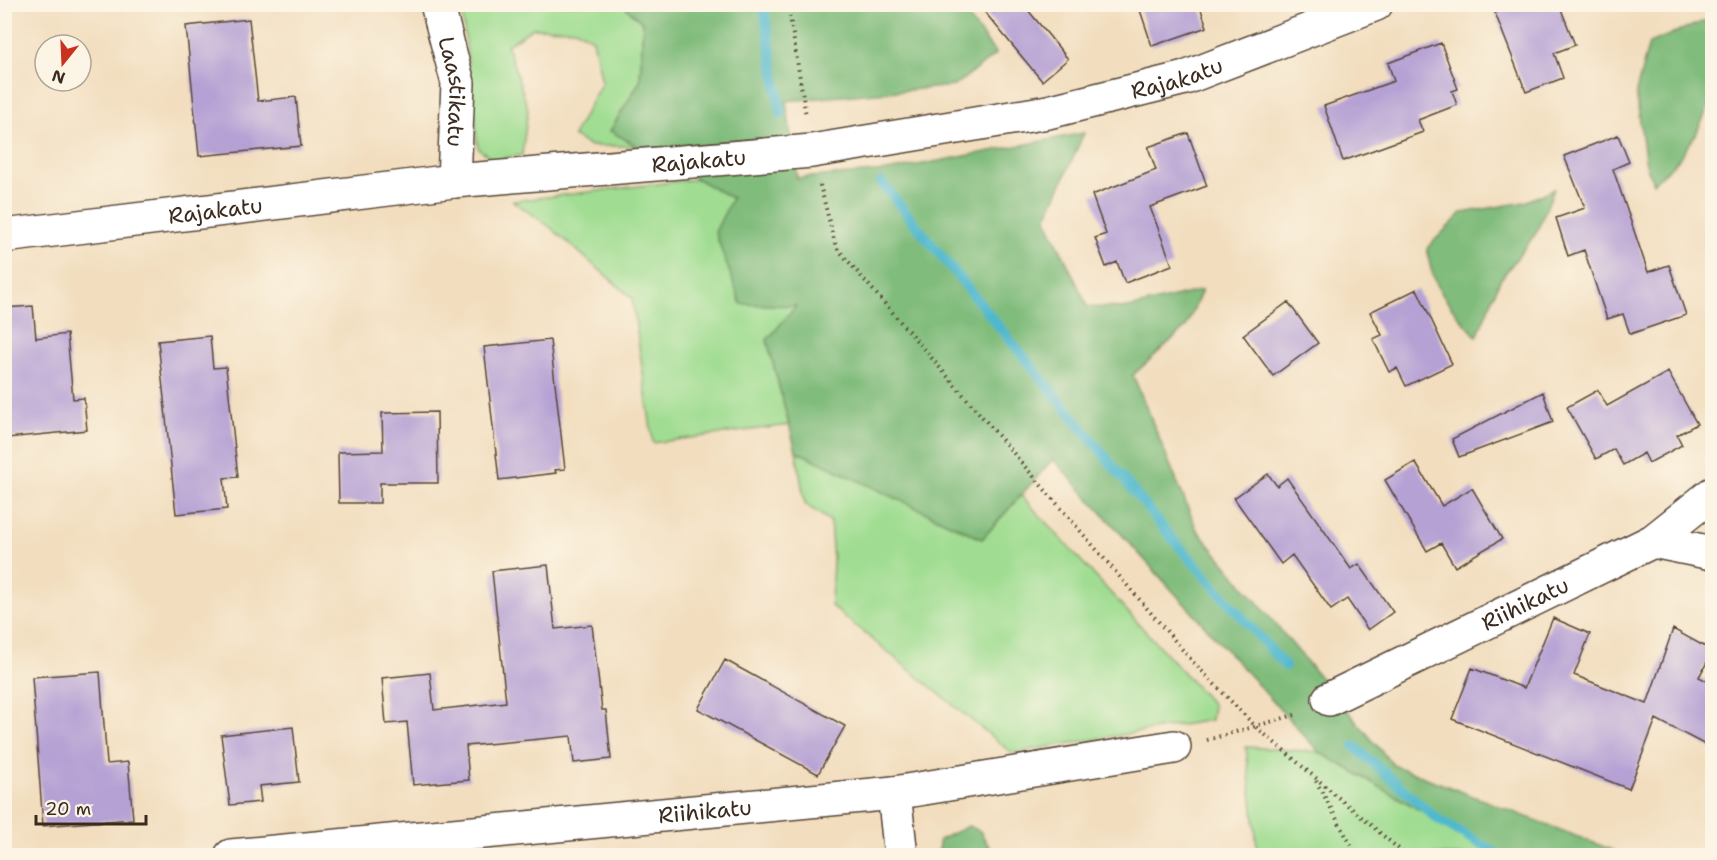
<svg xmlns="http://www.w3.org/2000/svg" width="1717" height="860" font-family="'Shantell Sans',sans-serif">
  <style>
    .green { fill: #a0dd92; stroke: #6e8458; stroke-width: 1.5 }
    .forest { fill: #80bc7c; stroke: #5e734d; stroke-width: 1.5 }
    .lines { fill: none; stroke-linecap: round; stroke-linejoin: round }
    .stream { stroke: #50b8cd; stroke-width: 10 }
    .building { fill: #b6a1d4 }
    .minor-casing { stroke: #564536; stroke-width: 36 }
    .path { stroke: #564536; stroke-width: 4; stroke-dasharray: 1.5 4.5; stroke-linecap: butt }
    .minor { stroke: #fff; stroke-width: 33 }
    .labels { text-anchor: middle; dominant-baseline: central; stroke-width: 6; stroke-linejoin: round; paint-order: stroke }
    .street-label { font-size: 22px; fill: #3b2a1e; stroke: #fcf5e5 }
  </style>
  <rect width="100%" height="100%" fill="#fcf5e5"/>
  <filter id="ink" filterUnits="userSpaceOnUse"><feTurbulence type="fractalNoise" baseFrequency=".0167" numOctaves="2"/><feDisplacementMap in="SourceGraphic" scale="12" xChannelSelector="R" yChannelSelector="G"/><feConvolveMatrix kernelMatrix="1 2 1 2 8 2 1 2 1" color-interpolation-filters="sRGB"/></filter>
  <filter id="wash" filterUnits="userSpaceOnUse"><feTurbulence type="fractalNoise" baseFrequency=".008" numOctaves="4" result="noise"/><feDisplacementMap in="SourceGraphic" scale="24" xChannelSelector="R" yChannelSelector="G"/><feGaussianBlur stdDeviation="1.35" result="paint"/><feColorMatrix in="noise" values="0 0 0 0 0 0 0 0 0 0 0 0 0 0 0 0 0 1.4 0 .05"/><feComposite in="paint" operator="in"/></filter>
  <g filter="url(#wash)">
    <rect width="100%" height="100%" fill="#f2debf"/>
    <path class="green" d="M 459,5 L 623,5 L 643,23 L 640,81 L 611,131 L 637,146 L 589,146 L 573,136 L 602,82 L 593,39 L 575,29 L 533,28 L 507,45 L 528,109 L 522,155 L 494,160 L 478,148 L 462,12 Z
      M 698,179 L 732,198 L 797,306 L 767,340 L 789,425 L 653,443 L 632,298 L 550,227 L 513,201 Z
      M 796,451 L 982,539 L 1021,495 L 1213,705 L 1211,720 L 1012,753 L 831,606 L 833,560 L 830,521 L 805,504 Z
      M 1246,747 L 1319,752 L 1498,855 L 1258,855 Z"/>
    <path class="forest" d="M 623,5 L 959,5 L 996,54 L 954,86 L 786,101 L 797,178 L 887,171 L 1084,133 L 1046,219 L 1088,307 L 1129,308 L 1202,290 L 1186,327 L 1133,375 L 1197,530 L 1393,765 L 1625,855 L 1498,855 L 1319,752 L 1053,459 L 982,539 L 796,451 L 767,340 L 796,306 L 741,304 L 715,232 L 732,198 L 610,131 L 640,81 L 643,23 Z
      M 1712,18 L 1712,99 L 1695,136 L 1676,162 L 1653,183 L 1646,165 L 1636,92 L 1649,43 Z
      M 1554,189 L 1536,233 L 1500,280 L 1477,337 C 1451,307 1431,289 1427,248 L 1462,213 L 1525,202 Z
      M 968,826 L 980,831 L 994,855 L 939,855 L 939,840 Z"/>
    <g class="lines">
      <path class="stream" d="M 758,4 L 764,10 L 781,114
        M 881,182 L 1170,536 L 1285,666
        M 1354,746 L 1436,818 L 1501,856"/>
    </g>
    <g id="blocks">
      <path class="building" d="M 978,4 L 1023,4 L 1068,59 L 1042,81 Z
        M 1138,4 L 1199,4 L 1207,27 L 1152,46 Z
        M 1518,4 L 1559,4 L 1575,45 L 1554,53 L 1563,78 L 1526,92 L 1495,13 Z
        M 249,19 L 258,101 L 296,97 L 301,146 L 199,156 L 186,26 Z
        M 1441,43 L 1458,89 L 1452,91 L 1457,105 L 1418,120 L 1423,132 L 1343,161 L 1324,106 L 1394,81 L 1388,63 Z
        M 1188,133 L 1207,186 L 1150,207 L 1172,265 L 1125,283 L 1117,262 L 1106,267 L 1095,238 L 1106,234 L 1092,195 L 1156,170 L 1148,147 Z
        M 1618,135 L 1629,162 L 1613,169 L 1648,272 L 1669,265 L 1686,315 L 1630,334 L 1623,314 L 1607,319 L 1584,250 L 1568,256 L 1556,218 L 1585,208 L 1564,156 Z
        M 1417,289 L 1452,364 L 1406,386 L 1397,368 L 1389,372 L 1373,339 L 1382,335 L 1370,312 Z
        M 1288,302 L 1318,343 L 1273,376 L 1243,335 Z
        M 33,306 L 36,338 L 67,334 L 73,399 L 84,398 L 87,430 L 7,438 L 4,417 L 4,308 Z
        M 210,336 L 213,368 L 226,367 L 238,477 L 224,478 L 227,509 L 176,514 L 158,341 Z
        M 550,340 L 565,469 L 555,470 L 556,473 L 499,480 L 484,347 Z
        M 1668,372 L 1697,424 L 1677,435 L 1682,445 L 1649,463 L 1644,453 L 1623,465 L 1614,449 L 1596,459 L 1567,407 L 1598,390 L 1607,406 Z
        M 1543,392 L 1553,422 L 1459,457 L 1452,439 Z
        M 437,412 L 438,483 L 380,483 L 380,503 L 339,503 L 338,452 L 383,451 L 382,413 Z
        M 1415,462 L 1442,506 L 1472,488 L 1502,539 L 1455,567 L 1441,543 L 1427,551 L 1385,480 Z
        M 1268,474 L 1277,486 L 1287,478 L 1351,569 L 1359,564 L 1393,612 L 1368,630 L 1347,599 L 1331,610 L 1292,555 L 1281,564 L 1234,498 Z
        M 548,565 L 555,629 L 592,625 L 602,710 L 606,710 L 611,759 L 574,763 L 571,736 L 466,746 L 469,780 L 413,785 L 407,722 L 386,724 L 382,678 L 430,673 L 434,710 L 506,702 L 492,571 Z
        M 1553,618 L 1590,634 L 1574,675 L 1647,704 L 1673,629 L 1713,651 L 1699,677 L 1713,684 L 1713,749 L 1656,719 L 1629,789 L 1452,719 L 1472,668 L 1524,688 Z
        M 725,660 L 845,726 L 818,774 L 698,709 Z
        M 100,672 L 107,764 L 128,762 L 133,819 L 43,826 L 32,677 Z
        M 293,727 L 299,782 L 259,786 L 261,802 L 230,805 L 221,735 Z"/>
    </g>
  </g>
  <g filter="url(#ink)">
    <use href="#blocks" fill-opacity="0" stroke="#564536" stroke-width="1.5"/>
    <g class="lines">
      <defs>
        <g id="minor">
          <path id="s1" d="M 437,4 L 458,83 L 454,181"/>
          <path id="s2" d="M 4,236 L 454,181 L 812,151 L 1048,112 L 1185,78 L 1376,4"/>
          <path d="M 1653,541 L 1712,553"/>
          <path id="s3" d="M 1329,699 L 1653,541 L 1712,494"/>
          <path d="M 894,793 L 901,856"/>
          <path id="s4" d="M 231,856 L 894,793 L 1174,747"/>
        </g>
      </defs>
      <use href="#minor" class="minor-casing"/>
      <path class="path" d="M 788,4 L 806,116
        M 820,185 L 836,247 L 1194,663 L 1255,726 L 1407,856
        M 1207,740 L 1298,714
        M 1316,781 L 1357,856"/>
      <use href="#minor" class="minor"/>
    </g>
  </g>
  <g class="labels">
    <g class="street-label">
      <text stroke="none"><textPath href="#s2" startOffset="1185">Rajakatu</textPath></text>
      <text stroke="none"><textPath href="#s1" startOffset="90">Laastikatu</textPath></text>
      <text stroke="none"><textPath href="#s2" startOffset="699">Rajakatu</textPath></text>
      <text stroke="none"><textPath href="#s2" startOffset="213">Rajakatu</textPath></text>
      <text stroke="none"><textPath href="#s3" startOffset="218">Riihikatu</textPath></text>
      <text stroke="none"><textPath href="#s4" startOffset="476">Riihikatu</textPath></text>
    </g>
  </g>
  <rect width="1717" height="860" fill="none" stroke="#fcf5e5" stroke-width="24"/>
  <g transform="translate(63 63) rotate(198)"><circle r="28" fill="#fcf5e5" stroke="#afa495" stroke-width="1.5"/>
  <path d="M0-4.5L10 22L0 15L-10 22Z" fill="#c8321e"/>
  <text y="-9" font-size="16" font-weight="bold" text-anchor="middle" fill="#3b2a1e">N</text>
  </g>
  <path d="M36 815v9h110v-9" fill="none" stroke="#3b2a1e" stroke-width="3"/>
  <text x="45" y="815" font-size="18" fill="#3b2a1e" stroke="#fcf5e5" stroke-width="4.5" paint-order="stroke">20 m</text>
</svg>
